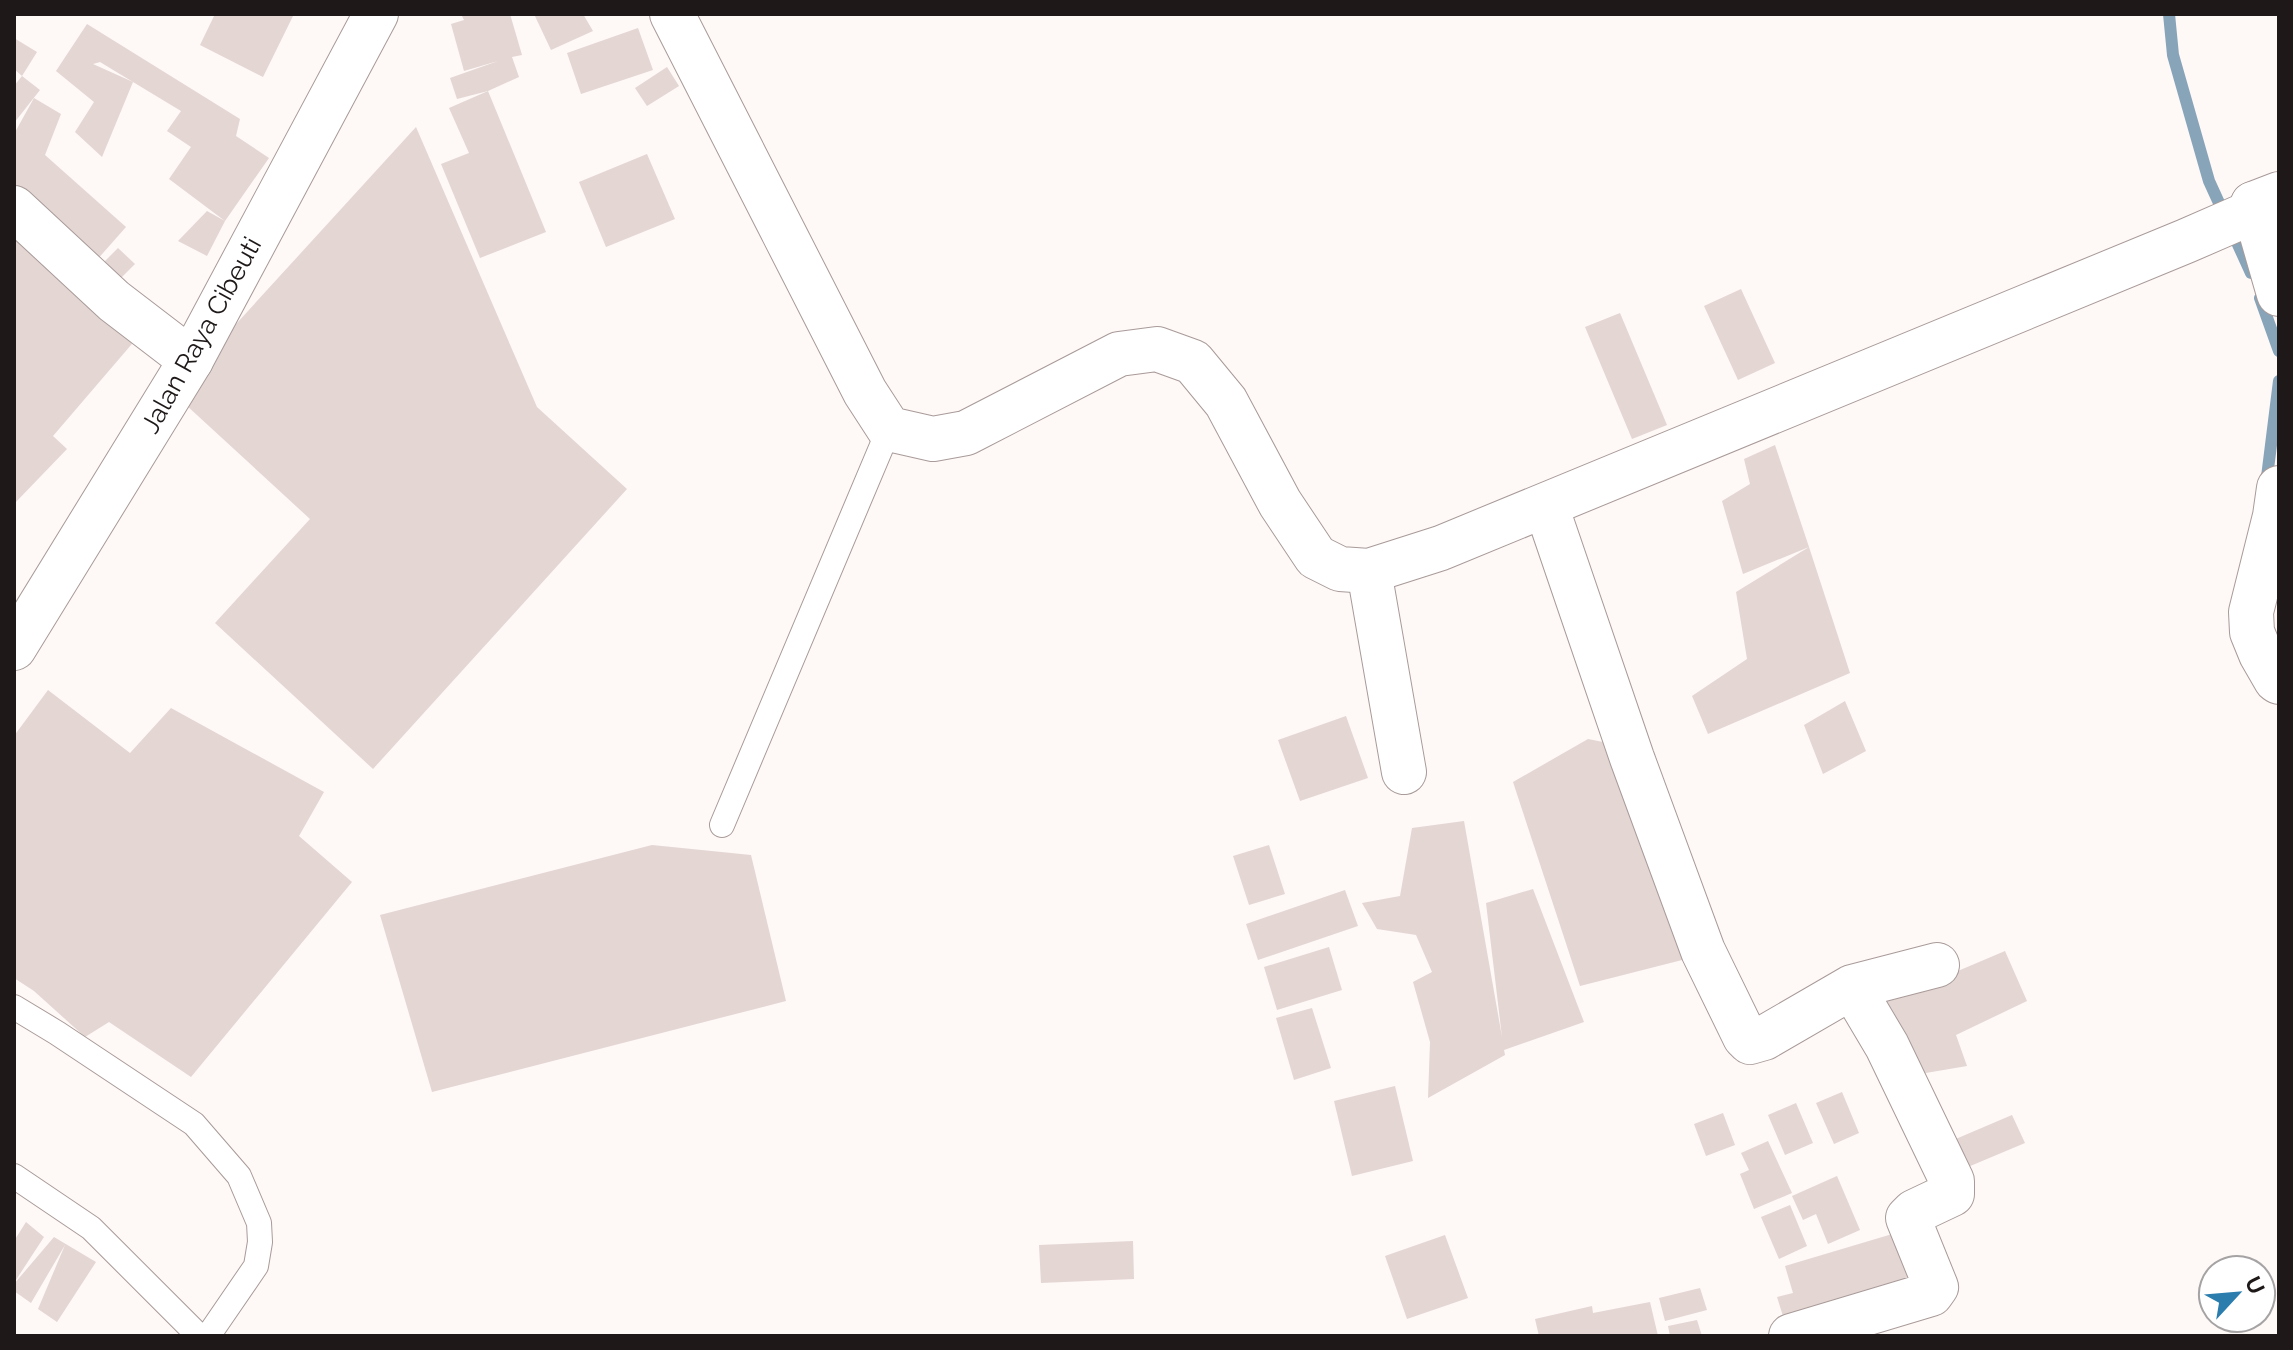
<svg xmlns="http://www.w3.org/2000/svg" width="2293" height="1350" font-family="Raleway,sans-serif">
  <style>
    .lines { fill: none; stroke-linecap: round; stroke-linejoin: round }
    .stream { stroke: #87a4b9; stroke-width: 12 }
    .building { fill: #e4d6d3; fill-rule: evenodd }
    .service-casing { stroke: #a89b99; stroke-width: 26 }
    .minor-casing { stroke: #a89b99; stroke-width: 46 }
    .tertiary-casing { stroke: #a89b99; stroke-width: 46 }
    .secondary-casing { stroke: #a89b99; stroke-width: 46 }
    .service { stroke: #fff; stroke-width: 24 }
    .minor { stroke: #fff; stroke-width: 44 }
    .tertiary { stroke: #fff; stroke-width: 44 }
    .secondary { stroke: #fff; stroke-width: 44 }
    .labels { text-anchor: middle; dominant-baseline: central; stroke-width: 8; stroke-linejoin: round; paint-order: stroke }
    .street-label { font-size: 26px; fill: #1e1918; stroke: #fff }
  </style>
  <rect width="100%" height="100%" fill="#fef8f7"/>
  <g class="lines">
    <path class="stream" d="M 2169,14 L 2173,55 L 2209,181 L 2251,273
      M 2260,298 L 2279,351
      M 2266,485 L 2279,381"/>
  </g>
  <path class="building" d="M 215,14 L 294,14 L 263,77 L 200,45 Z
    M 461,14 L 510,14 L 522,55 L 512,57 L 519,77 L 488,91 L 457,99 L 450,78 L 498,61 L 464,71 L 451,24 L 464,20 Z
    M 534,14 L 583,14 L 593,31 L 551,50 Z
    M 87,24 L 240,119 L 236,136 L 269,158 L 225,221 L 169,179 L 191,147 L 167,131 L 181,111 L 133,82 L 102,157 L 75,132 L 94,102 L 56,71 ZM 100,62 L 133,82 L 93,64 Z
    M 638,28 L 653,70 L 581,94 L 567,53 Z
    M 14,38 L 37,52 L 22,76 L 14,69 Z
    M 667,67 L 679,86 L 647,106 L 635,88 Z
    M 22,76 L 40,90 L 14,123 L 14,86 Z
    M 488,91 L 546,232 L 480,258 L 441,164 L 469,153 L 449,108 Z
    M 34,98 L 61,114 L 45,155 L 126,227 L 88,270 L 14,204 L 14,134 Z
    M 416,127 L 537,407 L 627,489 L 373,769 L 215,623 L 310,519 L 173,393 Z
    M 647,154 L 675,219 L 606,247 L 579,182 Z
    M 207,211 L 225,221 L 207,256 L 178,241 Z
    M 14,219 L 137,338 L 53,436 L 67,449 L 14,504 Z
    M 118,248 L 135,264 L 112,287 L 95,271 Z
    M 1741,289 L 1775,363 L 1738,380 L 1704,306 Z
    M 1620,313 L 1667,425 L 1632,439 L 1585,327 Z
    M 1775,445 L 1809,547 L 1743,574 L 1722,501 L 1750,484 L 1744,459 Z
    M 1809,547 L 1850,673 L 1708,734 L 1692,696 L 1747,659 L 1736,592 Z
    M 48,690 L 130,753 L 171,708 L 324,792 L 299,836 L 352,882 L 191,1077 L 109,1022 L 85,1037 L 34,991 L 14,978 L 14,736 Z
    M 1845,701 L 1866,751 L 1823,774 L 1804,725 Z
    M 1346,716 L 1368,778 L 1300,801 L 1278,740 Z
    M 1588,739 L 1608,743 L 1686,959 L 1580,986 L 1513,782 Z
    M 1464,821 L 1502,1037 L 1486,903 L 1533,889 L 1584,1022 L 1504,1050 L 1505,1055 L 1428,1098 L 1430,1042 L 1413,982 L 1432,972 L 1416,935 L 1377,929 L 1362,903 L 1400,896 L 1412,828 Z
    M 652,845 L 751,855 L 786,1001 L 432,1092 L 380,915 Z
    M 1269,845 L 1285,894 L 1249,905 L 1233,856 Z
    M 1345,890 L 1358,926 L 1258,960 L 1246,924 Z
    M 1329,947 L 1342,990 L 1277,1010 L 1264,967 Z
    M 2005,951 L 2027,1001 L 1956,1035 L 1967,1066 L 1914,1075 L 1873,1007 Z
    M 1312,1008 L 1331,1068 L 1294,1080 L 1276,1018 Z
    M 1395,1086 L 1413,1161 L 1352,1176 L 1334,1101 Z
    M 1842,1092 L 1859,1133 L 1834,1144 L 1816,1103 Z
    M 1796,1103 L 1813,1143 L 1785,1155 L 1768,1115 Z
    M 1723,1113 L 1735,1145 L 1706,1156 L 1694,1124 Z
    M 2012,1115 L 2025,1143 L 1956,1172 L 1944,1144 Z
    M 1768,1141 L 1792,1193 L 1754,1209 L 1740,1174 L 1749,1170 L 1741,1153 Z
    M 1837,1176 L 1860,1230 L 1828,1244 L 1816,1214 L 1803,1220 L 1792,1196 Z
    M 1790,1205 L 1807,1246 L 1779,1259 L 1761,1217 Z
    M 26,1222 L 44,1237 L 14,1283 L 14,1241 Z
    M 1899,1232 L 1926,1291 L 1788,1332 L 1777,1297 L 1793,1293 L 1785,1266 Z
    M 1445,1235 L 1468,1298 L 1407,1319 L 1385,1256 Z
    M 54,1237 L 96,1262 L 57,1322 L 38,1309 L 65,1245 L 31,1303 L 14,1291 L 14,1284 Z
    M 1133,1241 L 1134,1279 L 1041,1283 L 1039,1245 Z
    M 1700,1288 L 1707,1310 L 1665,1321 L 1659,1298 Z
    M 1650,1302 L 1658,1336 L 1539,1336 L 1535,1319 L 1592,1306 L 1593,1313 Z
    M 1697,1320 L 1702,1336 L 1670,1336 L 1668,1326 Z"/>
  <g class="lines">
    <defs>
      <path id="service" d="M 722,825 L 889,429
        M 14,1007 L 57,1033 L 194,1124 L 239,1176 L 259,1223 L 260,1242 L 256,1266 L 208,1336
        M 14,1176 L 91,1228 L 199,1336"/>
      <path id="minor" d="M 2253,204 L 2279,294
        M 14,208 L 114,301 L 191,360
        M 2279,488 L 2275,516 L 2251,612 L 2252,632 L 2261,654 L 2276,680 L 2279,682
        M 1546,506 L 1632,758 L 1703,951 L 1745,1037 L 1750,1042 L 1764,1038 L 1852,987 L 1937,965
        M 1369,571 L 1404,772
        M 1791,1336 L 1931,1294 L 1936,1287 L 1908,1218 L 1914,1212 L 1952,1194 L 1952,1181 L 1887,1046 L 1852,987"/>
      <path id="tertiary" d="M 672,14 L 865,392 L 889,429 L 933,439 L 966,433 L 1119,354 L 1157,349 L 1193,362 L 1226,402 L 1280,503 L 1316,557 L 1340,569 L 1369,571 L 1441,548 L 2186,241 L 2248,214 L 2253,204 L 2279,194"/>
      <path id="secondary" d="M 14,648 L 191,360 L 376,14"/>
    </defs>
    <use href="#service" class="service-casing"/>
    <use href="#minor" class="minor-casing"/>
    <use href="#tertiary" class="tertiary-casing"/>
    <use href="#secondary" class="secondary-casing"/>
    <use href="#service" class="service"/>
    <use href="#minor" class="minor"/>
    <use href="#tertiary" class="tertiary"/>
    <use href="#secondary" class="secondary"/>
  </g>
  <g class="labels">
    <g class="street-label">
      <text transform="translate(201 335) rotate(-61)">Jalan Raya Cibeuti</text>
    </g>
  </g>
  <rect width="2293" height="1350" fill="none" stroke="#1e1918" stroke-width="32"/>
  <g transform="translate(2237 1294) rotate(64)"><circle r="38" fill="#ffffff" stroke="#a5a3a3" stroke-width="2"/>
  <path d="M0-6L14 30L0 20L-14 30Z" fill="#2b7dae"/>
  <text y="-12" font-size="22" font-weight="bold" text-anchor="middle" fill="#1e1918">U</text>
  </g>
</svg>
